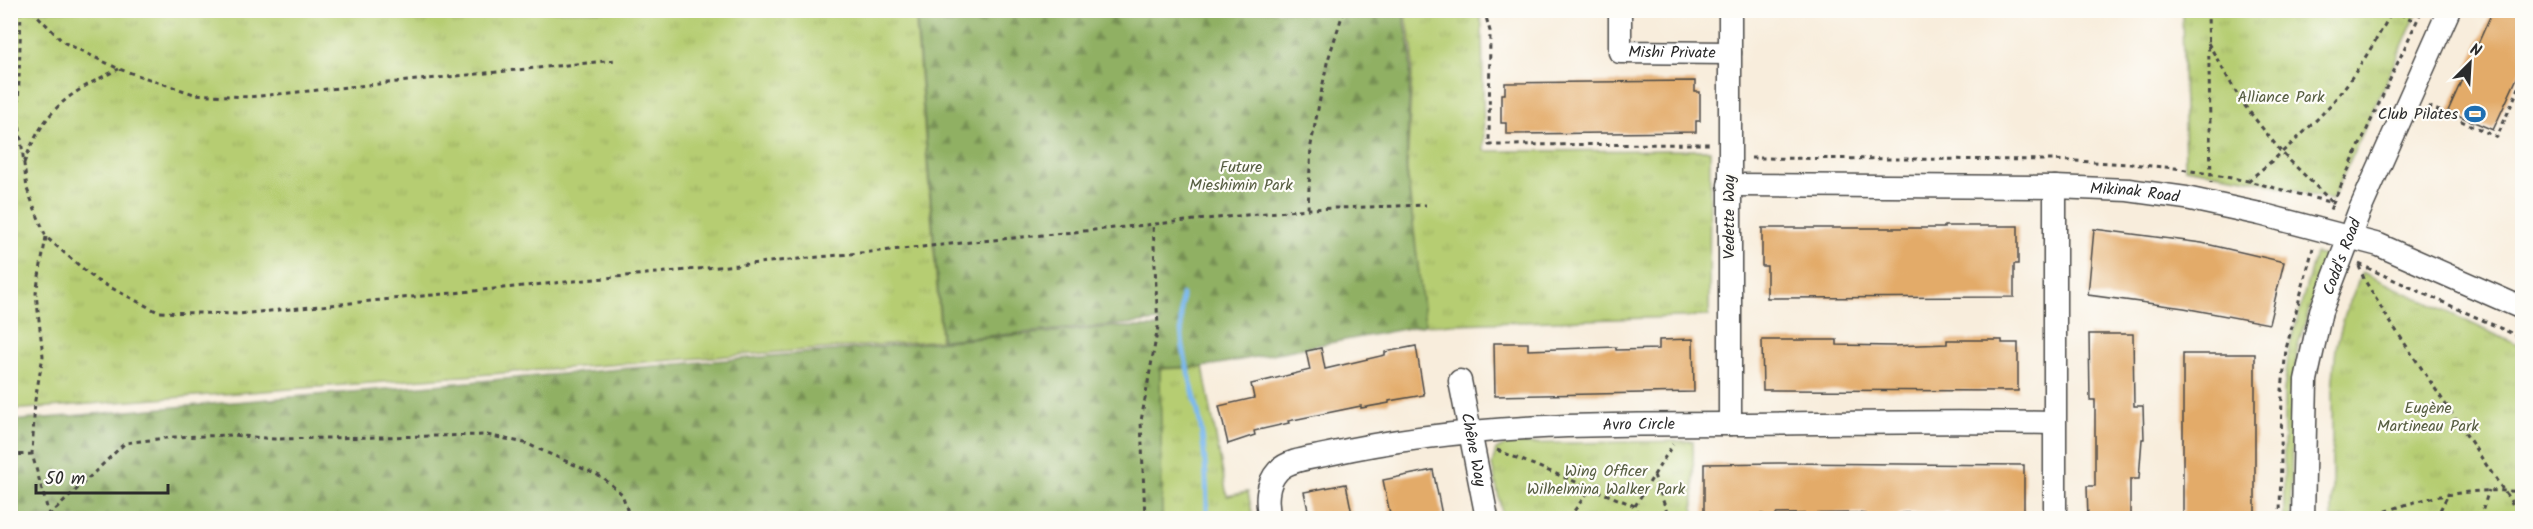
<svg xmlns="http://www.w3.org/2000/svg" width="2533" height="529" font-family="Kalam,sans-serif">
  <style>
    .grass { fill: url(#grass-tufts); stroke: #707c4e; stroke-width: 1.5 }
    .forest { fill: url(#forest-firs); stroke: #5e6e48; stroke-width: 1.5 }
    .lines { fill: none; stroke-linecap: round; stroke-linejoin: round }
    .stream { stroke: #7cb9ef; stroke-width: 5 }
    .building { fill: #e3ab69 }
    .minor-casing { stroke: #4a4846; stroke-width: 25 }
    .path { stroke: #4a4846; stroke-width: 3; stroke-dasharray: 4.5 4.5; stroke-linecap: butt }
    .minor { stroke: #fff; stroke-width: 22 }
    .labels { text-anchor: middle; dominant-baseline: central; stroke-width: 4.5; stroke-linejoin: round; paint-order: stroke }
    .street-label { font-size: 16px; fill: #2b2b2b; stroke: #fdfcf7 }
    .park-label { font-size: 16px; fill: #555c40; stroke: #fdfcf7 }
    .poi-label { font-size: 16px; fill: #2b2b2b; stroke: #fdfcf7; text-anchor: end }
  </style>
  <defs>
    <pattern id="grass-tufts" width="24" height="20" patternUnits="userSpaceOnUse" patternTransform="scale(1.5)"><rect width="24" height="20" fill="#b6cd72"/><path d="M3 7l-1-3M5 7V3M7 7l1-3M15 17l-1-3M17 17v-4M19 17l1-3" fill="none" stroke="#9db063"/></pattern>
    <pattern id="forest-firs" width="22" height="20" patternUnits="userSpaceOnUse" patternTransform="scale(1.5)"><rect width="22" height="20" fill="#90b064"/><path d="M5 1l3.5 6h-7zM16 11l3.5 6h-7z" fill="#768f53"/></pattern>
  </defs>
  <rect width="100%" height="100%" fill="#fdfcf7"/>
  <filter id="ink" filterUnits="userSpaceOnUse"><feTurbulence type="fractalNoise" baseFrequency=".0167" numOctaves="2"/><feDisplacementMap in="SourceGraphic" scale="12" xChannelSelector="R" yChannelSelector="G"/><feConvolveMatrix kernelMatrix="1 2 1 2 8 2 1 2 1" color-interpolation-filters="sRGB"/></filter>
  <filter id="wash" filterUnits="userSpaceOnUse"><feTurbulence type="fractalNoise" baseFrequency=".008" numOctaves="4" result="noise"/><feDisplacementMap in="SourceGraphic" scale="24" xChannelSelector="R" yChannelSelector="G"/><feGaussianBlur stdDeviation="1.35" result="paint"/><feColorMatrix in="noise" values="0 0 0 0 0 0 0 0 0 0 0 0 0 0 0 0 0 1.4 0 .05"/><feComposite in="paint" operator="in"/></filter>
  <g filter="url(#wash)">
    <rect width="100%" height="100%" fill="#f8eddc"/>
    <path class="grass" d="M 11,11 L 915,11 L 941,340 L 11,410 Z
      M 1405,11 L 1478,11 L 1482,24 L 1484,151 L 1710,150 L 1709,316 L 1425,325 L 1407,169 L 1413,54 Z
      M 2182,11 L 2418,11 L 2332,200 L 2250,179 L 2185,168 Z
      M 2315,254 L 2326,256 L 2298,345 L 2292,393 L 2291,518 L 2284,518 L 2284,391 L 2289,349 Z
      M 2362,272 L 2522,347 L 2522,518 L 2332,518 L 2332,389 L 2336,348 L 2345,314 Z
      M 1203,367 L 1227,496 L 1248,492 L 1253,518 L 1162,518 L 1160,369 Z
      M 1693,441 L 1694,518 L 1503,518 L 1492,465 L 1496,450 L 1507,444 Z"/>
    <path class="forest" d="M 916,11 L 1403,11 L 1411,55 L 1406,168 L 1425,325 L 1203,367 L 1160,368 L 1162,518 L 11,518 L 11,421 L 1112,327 L 1158,327 L 1160,321 L 942,340 Z"/>
    <g class="lines">
      <path class="stream" d="M 1182,295 C 1178,338 1185,359 1195,399 C 1205,437 1207,480 1207,518"/>
    </g>
    <g id="blocks">
      <path class="building" d="M 2493,10 L 2523,10 L 2523,65 L 2493,130 L 2448,111 Z
        M 1695,81 L 1695,92 L 1700,92 L 1700,121 L 1696,121 L 1696,132 L 1506,134 L 1506,123 L 1501,123 L 1501,94 L 1505,94 L 1505,83 Z
        M 1944,226 L 2018,226 L 2018,264 L 2014,264 L 2014,297 L 1767,298 L 1767,266 L 1762,266 L 1762,228 L 1944,228 Z
        M 2094,229 L 2202,243 L 2284,262 L 2269,324 L 2184,308 L 2088,295 Z
        M 2089,334 L 2133,334 L 2134,406 L 2143,406 L 2144,439 L 2142,439 L 2139,479 L 2130,479 L 2130,519 L 2088,519 L 2087,486 L 2095,486 L 2095,400 L 2090,400 Z
        M 1693,339 L 1694,392 L 1495,396 L 1494,343 L 1528,343 L 1528,350 L 1616,347 L 1616,350 L 1659,349 L 1659,340 Z
        M 1762,340 L 1837,340 L 1837,345 L 1893,346 L 1947,344 L 1947,340 L 2002,340 L 2002,343 L 2018,343 L 2018,391 L 1763,390 Z
        M 1416,346 L 1424,395 L 1389,401 L 1389,403 L 1361,408 L 1361,406 L 1288,421 L 1289,423 L 1254,431 L 1255,435 L 1228,444 L 1219,406 L 1254,398 L 1251,384 L 1310,370 L 1306,351 L 1321,348 L 1325,369 L 1385,355 L 1385,352 Z
        M 2183,354 L 2255,354 L 2255,519 L 2183,519 Z
        M 1779,463 L 2024,465 L 2024,514 L 1973,517 L 1949,517 L 1949,513 L 1906,513 L 1899,514 L 1899,517 L 1866,517 L 1866,514 L 1856,513 L 1776,514 L 1776,516 L 1763,516 L 1763,514 L 1704,516 L 1704,464 Z
        M 1433,470 L 1442,515 L 1428,519 L 1391,519 L 1383,480 Z
        M 1346,484 L 1353,519 L 1310,519 L 1304,492 Z"/>
    </g>
  </g>
  <g filter="url(#ink)">
    <use href="#blocks" fill-opacity="0" stroke="#4a4846" stroke-width="1.5"/>
    <g class="lines">
      <defs>
        <g id="minor">
          <path id="s1" d="M 1620,10 L 1620,52 L 1730,53"/>
          <path d="M 1730,10 L 1730,424"/>
          <path id="s2" d="M 1729,185 L 2055,187 L 2128,190 L 2186,198 L 2260,214 L 2379,245 L 2522,308"/>
          <path id="s3" d="M 1460,381 L 1487,518"/>
          <path id="s4" d="M 1270,518 C 1266,503 1266,484 1278,471 C 1289,459 1314,458 1329,454 C 1462,424 1596,424 1731,424 C 1839,423 1947,421 2054,423"/>
          <path d="M 2055,518 L 2055,187"/>
          <path id="s5" d="M 2303,518 L 2306,380 L 2321,311 L 2359,212 L 2449,10"/>
        </g>
      </defs>
      <use href="#minor" class="minor-casing"/>
      <path class="path" d="M 21,10 L 18,114 L 27,189 L 46,237 L 96,280 L 158,312 L 239,314 L 1308,209 L 1426,205
        M 32,10 L 63,42 L 119,69 L 194,94 L 249,97 L 616,60
        M 1484,10 L 1490,31 L 1489,145 L 1712,144
        M 2208,10 L 2211,183
        M 2392,10 L 2417,22
        M 2208,43 L 2241,101 L 2282,153 L 2333,203 L 2329,212
        M 2428,106 L 2497,137 L 2522,81
        M 1751,158 L 2054,160 L 2130,164 L 2175,168 L 2248,181 L 2333,203 L 2422,10
        M 24,163 C 45,108 68,93 119,69
        M 2248,181 C 2285,150 2324,118 2352,77 C 2367,56 2380,33 2393,10
        M 1308,209 L 1311,145 L 1327,63 L 1344,10
        M 46,237 L 36,293 L 43,356 L 35,400 L 32,454 L 50,518
        M 2359,264 L 2522,338
        M 2359,266 L 2364,279 L 2385,314 L 2522,518
        M 1497,450 L 1635,506 L 1640,518
        M 10,455 L 32,454
        M 1654,475 L 1669,518
        M 1635,506 L 1673,444
        M 49,516 L 125,443 L 174,437 L 232,435 L 274,439 L 487,435 L 525,443 L 602,477 L 622,494 L 630,518
        M 1145,518 L 1141,421 L 1158,327 L 1153,225
        M 1569,518 L 1590,489
        M 2280,518 L 2282,390 L 2286,349 L 2313,248
        M 2369,518 C 2420,497 2468,487 2522,492
        M 2436,518 L 2449,493
        M 2480,518 L 2489,490"/>
      <use href="#minor" class="minor"/>
    </g>
  </g>
  <defs>
    <symbol id="stadium-bare" viewBox="-9 -9 18 18"><path d="M0-5a6.5 5 0 1 0 0 10a6.5 5 0 1 0 0-10ZM-3.5-1.8h7v3.6h-7Z" fill="#1f6fb2" stroke="#fdfcf7" stroke-width="2.5" paint-order="stroke"/></symbol>
  </defs>
  <g fill-rule="evenodd">
    <use href="#stadium-bare" x="2460" y="99" width="30" height="30"/>
  </g>
  <g class="labels">
    <g class="street-label">
      <text stroke="none"><textPath href="#s1" startOffset="94">Mishi Private</textPath></text>
      <text stroke="none"><textPath href="#s2" startOffset="406">Mikinak Road</textPath></text>
      <text transform="translate(1729 217) rotate(-90)">Vedette Way</text>
      <text stroke="none"><textPath href="#s5" startOffset="267">Codd's Road</textPath></text>
      <text stroke="none"><textPath href="#s4" startOffset="416">Avro Circle</textPath></text>
      <text stroke="none"><textPath href="#s3" startOffset="70">Chêne Way</textPath></text>
    </g>
    <g class="park-label">
      <text x="2281" y="97">Alliance Park</text>
      <text x="1241" y="167">Future<tspan x="1241" dy="18">Mieshimin Park</tspan></text>
      <text x="2428" y="408">Eugène<tspan x="2428" dy="18">Martineau Park</tspan></text>
      <text x="1606" y="471">Wing Officer<tspan x="1606" dy="18">Wilhelmina Walker Park</tspan></text>
    </g>
    <g class="poi-label">
      <text x="2458" y="114">Club Pilates</text>
    </g>
  </g>
  <rect width="2533" height="529" fill="none" stroke="#fdfcf7" stroke-width="36"/>
  <g transform="translate(2470 63) rotate(24)" stroke="#fdfcf7" stroke-width="4.5" paint-order="stroke">
  <path d="M0-4.5L10 22L0 15L-10 22Z" fill="#2b2b2b"/>
  <text y="-9" font-size="16" font-weight="bold" text-anchor="middle" fill="#2b2b2b">N</text>
  </g>
  <path d="M36 484v9h132v-9" fill="none" stroke="#2b2b2b" stroke-width="3"/>
  <text x="45" y="484" font-size="18" fill="#2b2b2b" stroke="#fdfcf7" stroke-width="4.5" paint-order="stroke">50 m</text>
</svg>
